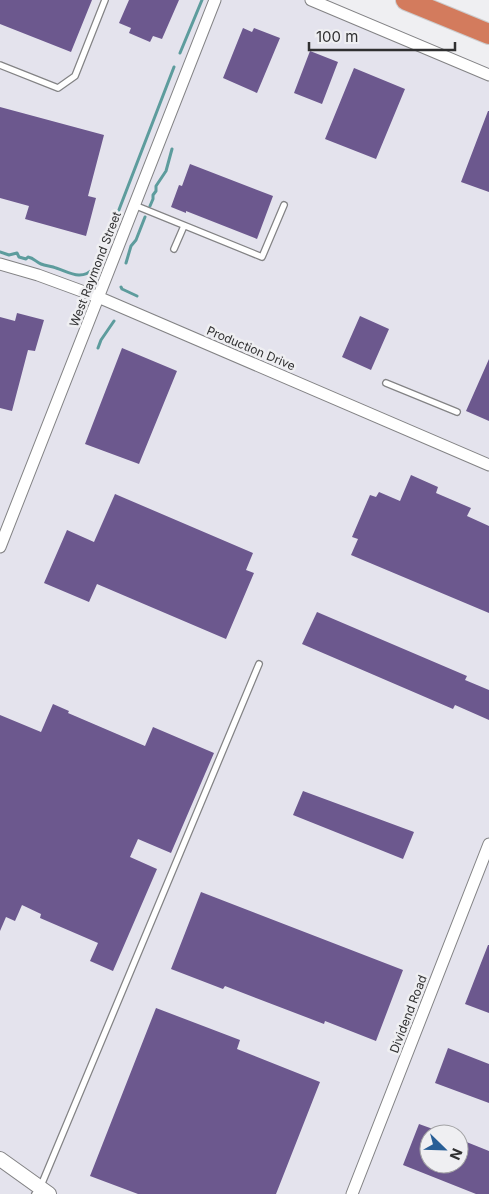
<svg xmlns="http://www.w3.org/2000/svg" width="489" height="1194" font-family="Inter,sans-serif">
  <style>
    .built { fill: #e4e3ed; fill-rule: evenodd }
    .lines { fill: none; stroke-linecap: round; stroke-linejoin: round }
    .stream { stroke: #5d9c9d; stroke-width: 3 }
    .building { fill: #6c588e }
    .service-casing { stroke: #838385; stroke-width: 8 }
    .minor-casing { stroke: #838385; stroke-width: 13 }
    .tertiary-casing { stroke: #838385; stroke-width: 16 }
    .motorway-casing { stroke: #cdcdce; stroke-width: 22 }
    .service { stroke: #fff; stroke-width: 5.5 }
    .minor { stroke: #fff; stroke-width: 11 }
    .tertiary { stroke: #fff; stroke-width: 14 }
    .motorway { stroke: #d37b5d; stroke-width: 20 }
    .labels { text-anchor: middle; dominant-baseline: central; stroke-width: 5; stroke-linejoin: round; paint-order: stroke }
    .street-label { font-size: 12px; fill: #303031; stroke: #efeff2 }
  </style>
  <rect width="100%" height="100%" fill="#efeff2"/>
  <path class="built" d="M 0,0 L 327,0 L 489,68 L 489,1194 L 0,1194 ZM 429,1134 L 459,1134 L 459,1164 L 429,1164 Z"/>
  <g class="lines">
    <path class="stream" d="M 180,53 L 202,0
      M 150,206 L 153,199 L 153,195 L 156,191 L 156,186 L 166,171 L 172,149
      M 110,233 L 174,67
      M 0,252 L 9,255 L 17,253 L 19,257 L 26,259 L 28,257 C 34,258 36,262 41,264 C 46,266 52,266 56,268 C 69,272 81,281 93,269 C 98,265 98,262 98,255 L 102,252
      M 126,263 L 131,246 L 136,240 L 145,217
      M 121,287 L 122,289 L 137,296
      M 98,348 L 101,340 L 114,321"/>
  </g>
  <path class="building" d="M 0,0 L 92,0 L 71,52 L 0,24 Z
    M 129,0 L 179,0 L 162,39 L 153,36 L 150,42 L 129,33 L 131,28 L 119,23 Z
    M 243,28 L 252,32 L 254,28 L 280,38 L 257,93 L 223,78 Z
    M 310,51 L 338,62 L 322,104 L 294,93 Z
    M 354,68 L 405,89 L 376,159 L 325,139 Z
    M 0,107 L 104,135 L 88,196 L 96,198 L 86,236 L 25,219 L 29,206 L 0,198 Z
    M 488,111 L 489,111 L 489,192 L 461,182 Z
    M 190,164 L 273,196 L 257,239 L 186,211 L 186,213 L 171,207 L 179,185 L 182,186 Z
    M 17,313 L 44,320 L 35,351 L 28,350 L 12,411 L 0,408 L 0,317 L 15,321 Z
    M 360,316 L 389,329 L 371,370 L 342,357 Z
    M 122,348 L 177,371 L 139,464 L 85,444 Z
    M 489,359 L 489,421 L 466,411 Z
    M 411,475 L 438,487 L 436,493 L 471,508 L 467,516 L 489,526 L 489,613 L 351,555 L 358,539 L 352,537 L 370,495 L 376,497 L 379,492 L 400,501 Z
    M 115,494 L 253,553 L 246,570 L 254,573 L 226,639 L 97,584 L 89,602 L 44,583 L 67,530 L 94,542 Z
    M 317,612 L 467,676 L 465,680 L 489,690 L 489,720 L 455,705 L 453,709 L 302,644 Z
    M 53,704 L 69,711 L 68,713 L 145,746 L 153,727 L 214,753 L 171,853 L 138,839 L 130,857 L 157,869 L 113,971 L 90,961 L 98,943 L 40,918 L 41,914 L 22,905 L 15,921 L 6,917 L 0,931 L 0,715 L 41,732 Z
    M 303,791 L 414,832 L 403,859 L 293,815 Z
    M 201,892 L 403,970 L 376,1041 L 325,1021 L 324,1024 L 225,986 L 223,989 L 171,969 Z
    M 488,945 L 489,945 L 489,1013 L 465,1004 Z
    M 156,1008 L 240,1040 L 237,1049 L 320,1082 L 276,1194 L 138,1194 L 90,1176 Z
    M 448,1048 L 489,1064 L 489,1103 L 435,1083 Z
    M 419,1124 L 444,1133 L 429,1134 L 429,1164 L 459,1164 L 459,1139 L 489,1151 L 489,1194 L 476,1194 L 403,1165 Z"/>
  <g class="lines">
    <defs>
      <path id="service" d="M 0,65 L 58,88 L 75,76 L 105,0
        M 134,205 L 262,257 L 284,205
        M 174,249 L 184,226
        M 386,383 L 457,412
        M 35,1194 L 40,1188 L 259,664"/>
      <path id="minor" d="M 311,0 L 489,75
        M 0,264 L 38,275 L 98,297 L 489,465
        M 0,547 L 215,0
        M 352,1194 L 489,844"/>
      <path id="tertiary" d="M 0,1159 L 49,1194"/>
      <path id="motorway" d="M 406,0 L 489,34"/>
    </defs>
    <use href="#service" class="service-casing"/>
    <use href="#minor" class="minor-casing"/>
    <use href="#tertiary" class="tertiary-casing"/>
    <use href="#motorway" class="motorway-casing"/>
    <use href="#service" class="service"/>
    <use href="#minor" class="minor"/>
    <use href="#tertiary" class="tertiary"/>
    <use href="#motorway" class="motorway"/>
  </g>
  <g class="labels">
    <g class="street-label">
      <text transform="translate(95 269) rotate(-69)">West Raymond Street</text>
      <text transform="translate(251 348) rotate(23)">Production Drive</text>
      <text transform="translate(408 1014) rotate(-69)">Dividend Road</text>
    </g>
  </g>
  <g transform="translate(444 1149) rotate(113)"><circle r="24" fill="#efeff2" stroke="#a3a3a5"/>
  <path d="M0-4L9 19L0 12L-9 19Z" fill="#285e96"/>
  <text y="-8" font-size="14" font-weight="bold" text-anchor="middle" fill="#303031">N</text>
  </g>
  <path d="M309 42v8h146v-8" fill="none" stroke="#303031" stroke-width="2.5"/>
  <text x="316" y="42" font-size="15" fill="#303031" stroke="#efeff2" stroke-width="4" paint-order="stroke">100 m</text>
</svg>
